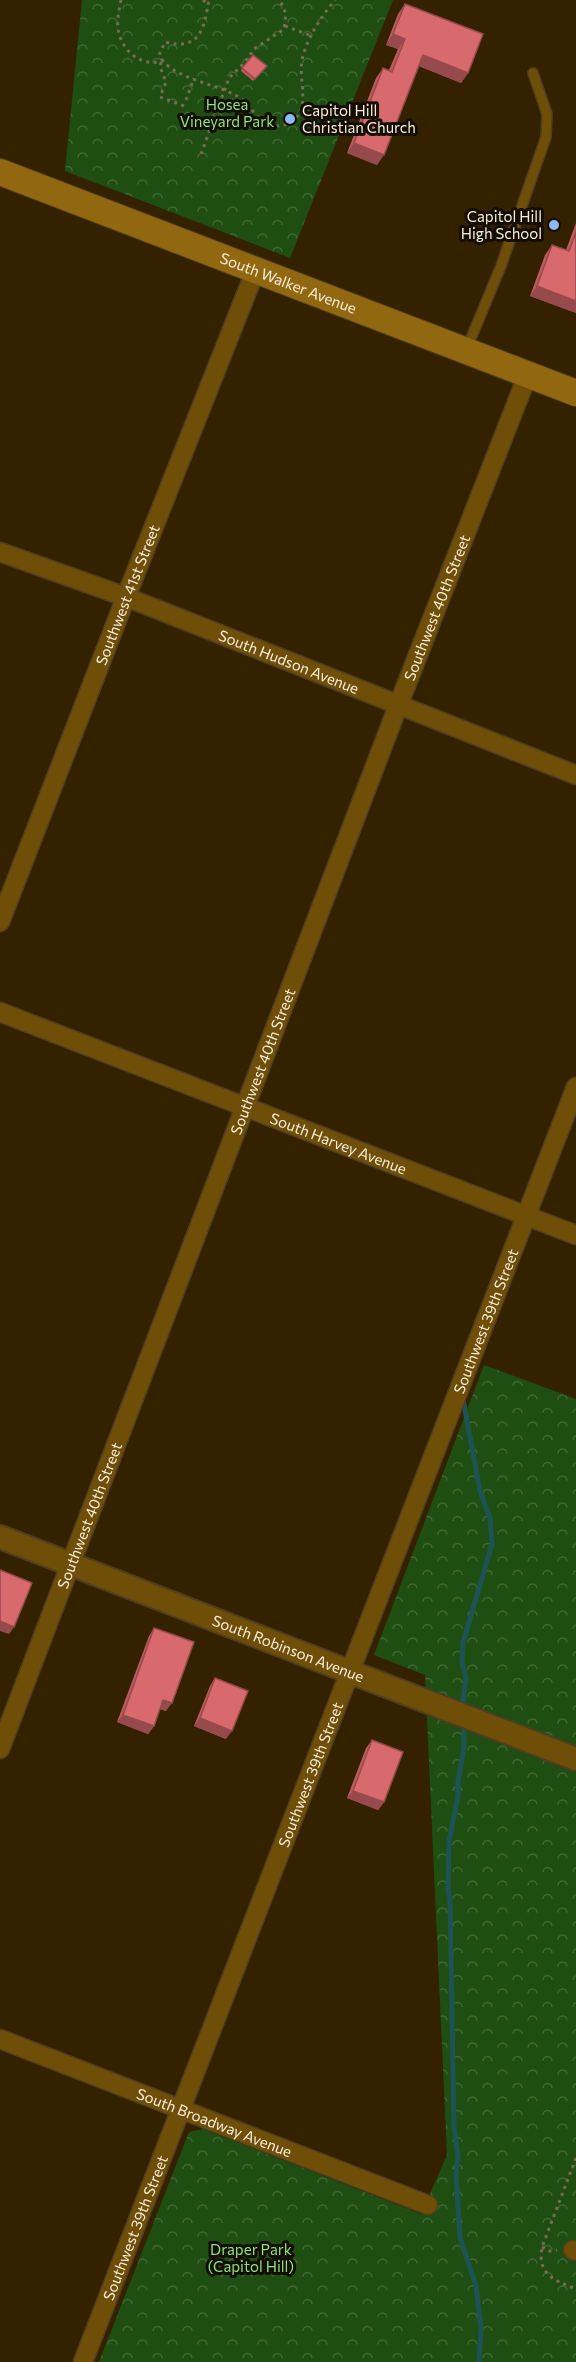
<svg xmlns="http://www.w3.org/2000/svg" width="576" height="2362" font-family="Commissioner,sans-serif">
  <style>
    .park { fill: url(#park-crowns) }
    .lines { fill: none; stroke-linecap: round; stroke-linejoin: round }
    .stream { stroke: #1e5355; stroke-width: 5 }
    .service-casing { stroke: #4f3e1f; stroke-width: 12 }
    .minor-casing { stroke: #4f3e1f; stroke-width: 21 }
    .tertiary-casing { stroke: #4f3e1f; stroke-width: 26 }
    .secondary-casing { stroke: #4f3e1f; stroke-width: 28 }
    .path { stroke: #7a6b4f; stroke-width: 3; stroke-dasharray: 3 4.5; stroke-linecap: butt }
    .service { stroke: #6f4e08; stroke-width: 9 }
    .minor { stroke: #6f4e08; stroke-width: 18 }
    .tertiary { stroke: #6f4e08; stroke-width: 22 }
    .secondary { stroke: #91680f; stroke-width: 26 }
    .wall { fill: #ba5b5e }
    .shaded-wall { fill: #974a4c }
    .building { fill: #d86a6d; stroke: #974a4c; stroke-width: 1.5 }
    .poi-dot { fill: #8fb8fd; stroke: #140d02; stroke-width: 2 }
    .labels { text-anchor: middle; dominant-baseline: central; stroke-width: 6; stroke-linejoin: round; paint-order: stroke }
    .park-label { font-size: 15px; fill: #8ce578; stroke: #140d02 }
    .poi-label { font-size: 15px; fill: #f8edda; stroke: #140d02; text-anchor: start }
    .street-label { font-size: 15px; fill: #f8edda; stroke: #140d02 }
  </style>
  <defs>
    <pattern id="park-crowns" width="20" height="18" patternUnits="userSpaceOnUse" patternTransform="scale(1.5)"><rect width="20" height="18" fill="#1f4e13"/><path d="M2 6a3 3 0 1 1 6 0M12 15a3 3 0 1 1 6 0" fill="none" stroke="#406835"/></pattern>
  </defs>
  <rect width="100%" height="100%" fill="#332100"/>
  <path class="park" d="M 82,0 L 393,0 L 290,258 L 65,171 Z
    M 484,1365 L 576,1399 L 576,2362 L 99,2362 L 189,2132 L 203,2129 L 421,2214 L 447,2155 L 425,1675 L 374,1655 Z"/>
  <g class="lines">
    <path class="stream" d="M 463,1399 L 480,1491 L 490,1518 L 492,1544 L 463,1643 L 462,1663 L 466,1677 L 463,1701 L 465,1710
      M 464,1722 L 464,1749 L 458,1781 L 458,1796 L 449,1841 L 448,1890 L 450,1898 L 454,2127 L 458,2155 L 456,2174 L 460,2237 L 476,2286 L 481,2329 L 479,2362"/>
    <defs>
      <path id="service" d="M 467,348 L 501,266 L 546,137 L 547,114 L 533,73"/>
      <g id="minor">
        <path id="s1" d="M 0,552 L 126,597 L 576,775"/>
        <path id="s2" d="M 0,922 L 126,597 L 256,269"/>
        <path id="s3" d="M 0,1012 L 576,1235"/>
        <path id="s4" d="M 0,1749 L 398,706 L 528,374"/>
        <path id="s5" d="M 0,2039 L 428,2205"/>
        <path d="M 573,2250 L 576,2251"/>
        <path id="s6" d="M 83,2362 L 576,1087"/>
      </g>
      <g id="tertiary">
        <path id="s7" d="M 0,1537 L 576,1759"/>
      </g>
      <g id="secondary">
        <path id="s8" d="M 0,172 L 576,393"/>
      </g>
    </defs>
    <use href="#service" class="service-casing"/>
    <use href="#minor" class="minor-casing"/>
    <use href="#tertiary" class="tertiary-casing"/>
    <use href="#secondary" class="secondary-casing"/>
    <path class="path" d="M 121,0 C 119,10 117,19 118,29 C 121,50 141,68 163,61 C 178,79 216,84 237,96 C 251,103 255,121 271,125 C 277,127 283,126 289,123 C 314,110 296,78 303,56 C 309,35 321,17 335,0
      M 203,0 L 208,4
      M 285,26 L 312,36
      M 163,61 L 159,55 L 165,42 C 200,51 204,29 209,0
      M 161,62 L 160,67 L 166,82 L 160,97 L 184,106
      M 186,100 L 194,78
      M 201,154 L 229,78 L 246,61 L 254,49 L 284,29 L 286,14 L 280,0
      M 576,2158 L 542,2247 C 537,2275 554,2280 576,2289
      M 542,2247 L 549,2251 L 557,2250"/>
    <use href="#service" class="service"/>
    <use href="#minor" class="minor"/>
    <use href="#tertiary" class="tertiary"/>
    <use href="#secondary" class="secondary"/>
  </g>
  <path class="wall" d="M 405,4 L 468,73 L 461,83 L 419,66 L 377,165 L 347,153 L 376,78 L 383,68 L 389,70 L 398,49 L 386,45 L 398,14 Z
    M 267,66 L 253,81 L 241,71 L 242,68 Z
    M 576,223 L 576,313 L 530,296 L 545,255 L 552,245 L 566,250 Z
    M 154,1628 L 166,1711 L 160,1709 L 154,1726 L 148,1734 L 117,1722 L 149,1636 Z
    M 215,1678 L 226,1739 L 194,1726 L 210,1686 Z
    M 372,1740 L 384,1802 L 378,1810 L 347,1798 L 366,1748 Z"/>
  <path class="shaded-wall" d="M 393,34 L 405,39 L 398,49 L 386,45 Z
    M 423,55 L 468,73 L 461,83 L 416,65 Z
    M 354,143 L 384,155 L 377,165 L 347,153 Z
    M 537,286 L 576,301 L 576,313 L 530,296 Z
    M 0,1621 L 14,1627 L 9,1634 L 0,1631 Z
    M 163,1700 L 172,1703 L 166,1711 L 157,1708 Z
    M 123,1715 L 154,1726 L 148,1734 L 117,1722 Z
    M 200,1718 L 232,1731 L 226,1739 L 194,1726 Z
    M 353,1791 L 384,1802 L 378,1810 L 347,1798 Z"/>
  <path class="building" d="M 405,4 L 483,34 L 468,73 L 423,55 L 384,155 L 354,143 L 383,68 L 392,72 L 405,39 L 393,34 Z
    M 253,55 L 267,66 L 255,79 L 242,68 Z
    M 576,232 L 576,301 L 537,286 L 552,245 L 569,251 Z
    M 0,1570 L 32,1583 L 14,1627 L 0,1621 Z
    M 154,1628 L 194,1642 L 172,1703 L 163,1700 L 154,1726 L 123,1715 Z
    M 215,1678 L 248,1691 L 232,1731 L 200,1718 Z
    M 372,1740 L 403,1752 L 384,1802 L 353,1791 Z"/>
  <g class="poi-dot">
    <circle cx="290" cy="119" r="6"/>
    <circle cx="554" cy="225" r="6"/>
  </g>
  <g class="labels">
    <g class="park-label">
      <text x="227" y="104">Hosea<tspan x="227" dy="17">Vineyard Park</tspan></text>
      <text x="251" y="2249">Draper Park<tspan x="251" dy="17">(Capitol Hill)</tspan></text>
    </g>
    <g class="poi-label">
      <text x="302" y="110">Capitol Hill<tspan x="302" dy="17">Christian Church</tspan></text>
      <text x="542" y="216" text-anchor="end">Capitol Hill<tspan x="542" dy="17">High School</tspan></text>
    </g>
    <g class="street-label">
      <text stroke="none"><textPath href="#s8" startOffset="309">South Walker Avenue</textPath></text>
      <text stroke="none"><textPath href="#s2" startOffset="351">Southwest 41st Street</textPath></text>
      <text stroke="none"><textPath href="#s4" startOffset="1222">Southwest 40th Street</textPath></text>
      <text stroke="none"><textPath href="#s1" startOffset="309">South Hudson Avenue</textPath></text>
      <text stroke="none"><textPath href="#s4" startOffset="736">Southwest 40th Street</textPath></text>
      <text stroke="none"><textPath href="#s3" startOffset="363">South Harvey Avenue</textPath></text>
      <text stroke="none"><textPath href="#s6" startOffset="1116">Southwest 39th Street</textPath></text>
      <text stroke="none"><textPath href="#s4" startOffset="250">Southwest 40th Street</textPath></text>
      <text stroke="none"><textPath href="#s7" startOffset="309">South Robinson Avenue</textPath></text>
      <text stroke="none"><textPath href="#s6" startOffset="630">Southwest 39th Street</textPath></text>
      <text stroke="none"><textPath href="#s5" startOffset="230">South Broadway Avenue</textPath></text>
      <text stroke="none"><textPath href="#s6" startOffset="144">Southwest 39th Street</textPath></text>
    </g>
  </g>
</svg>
